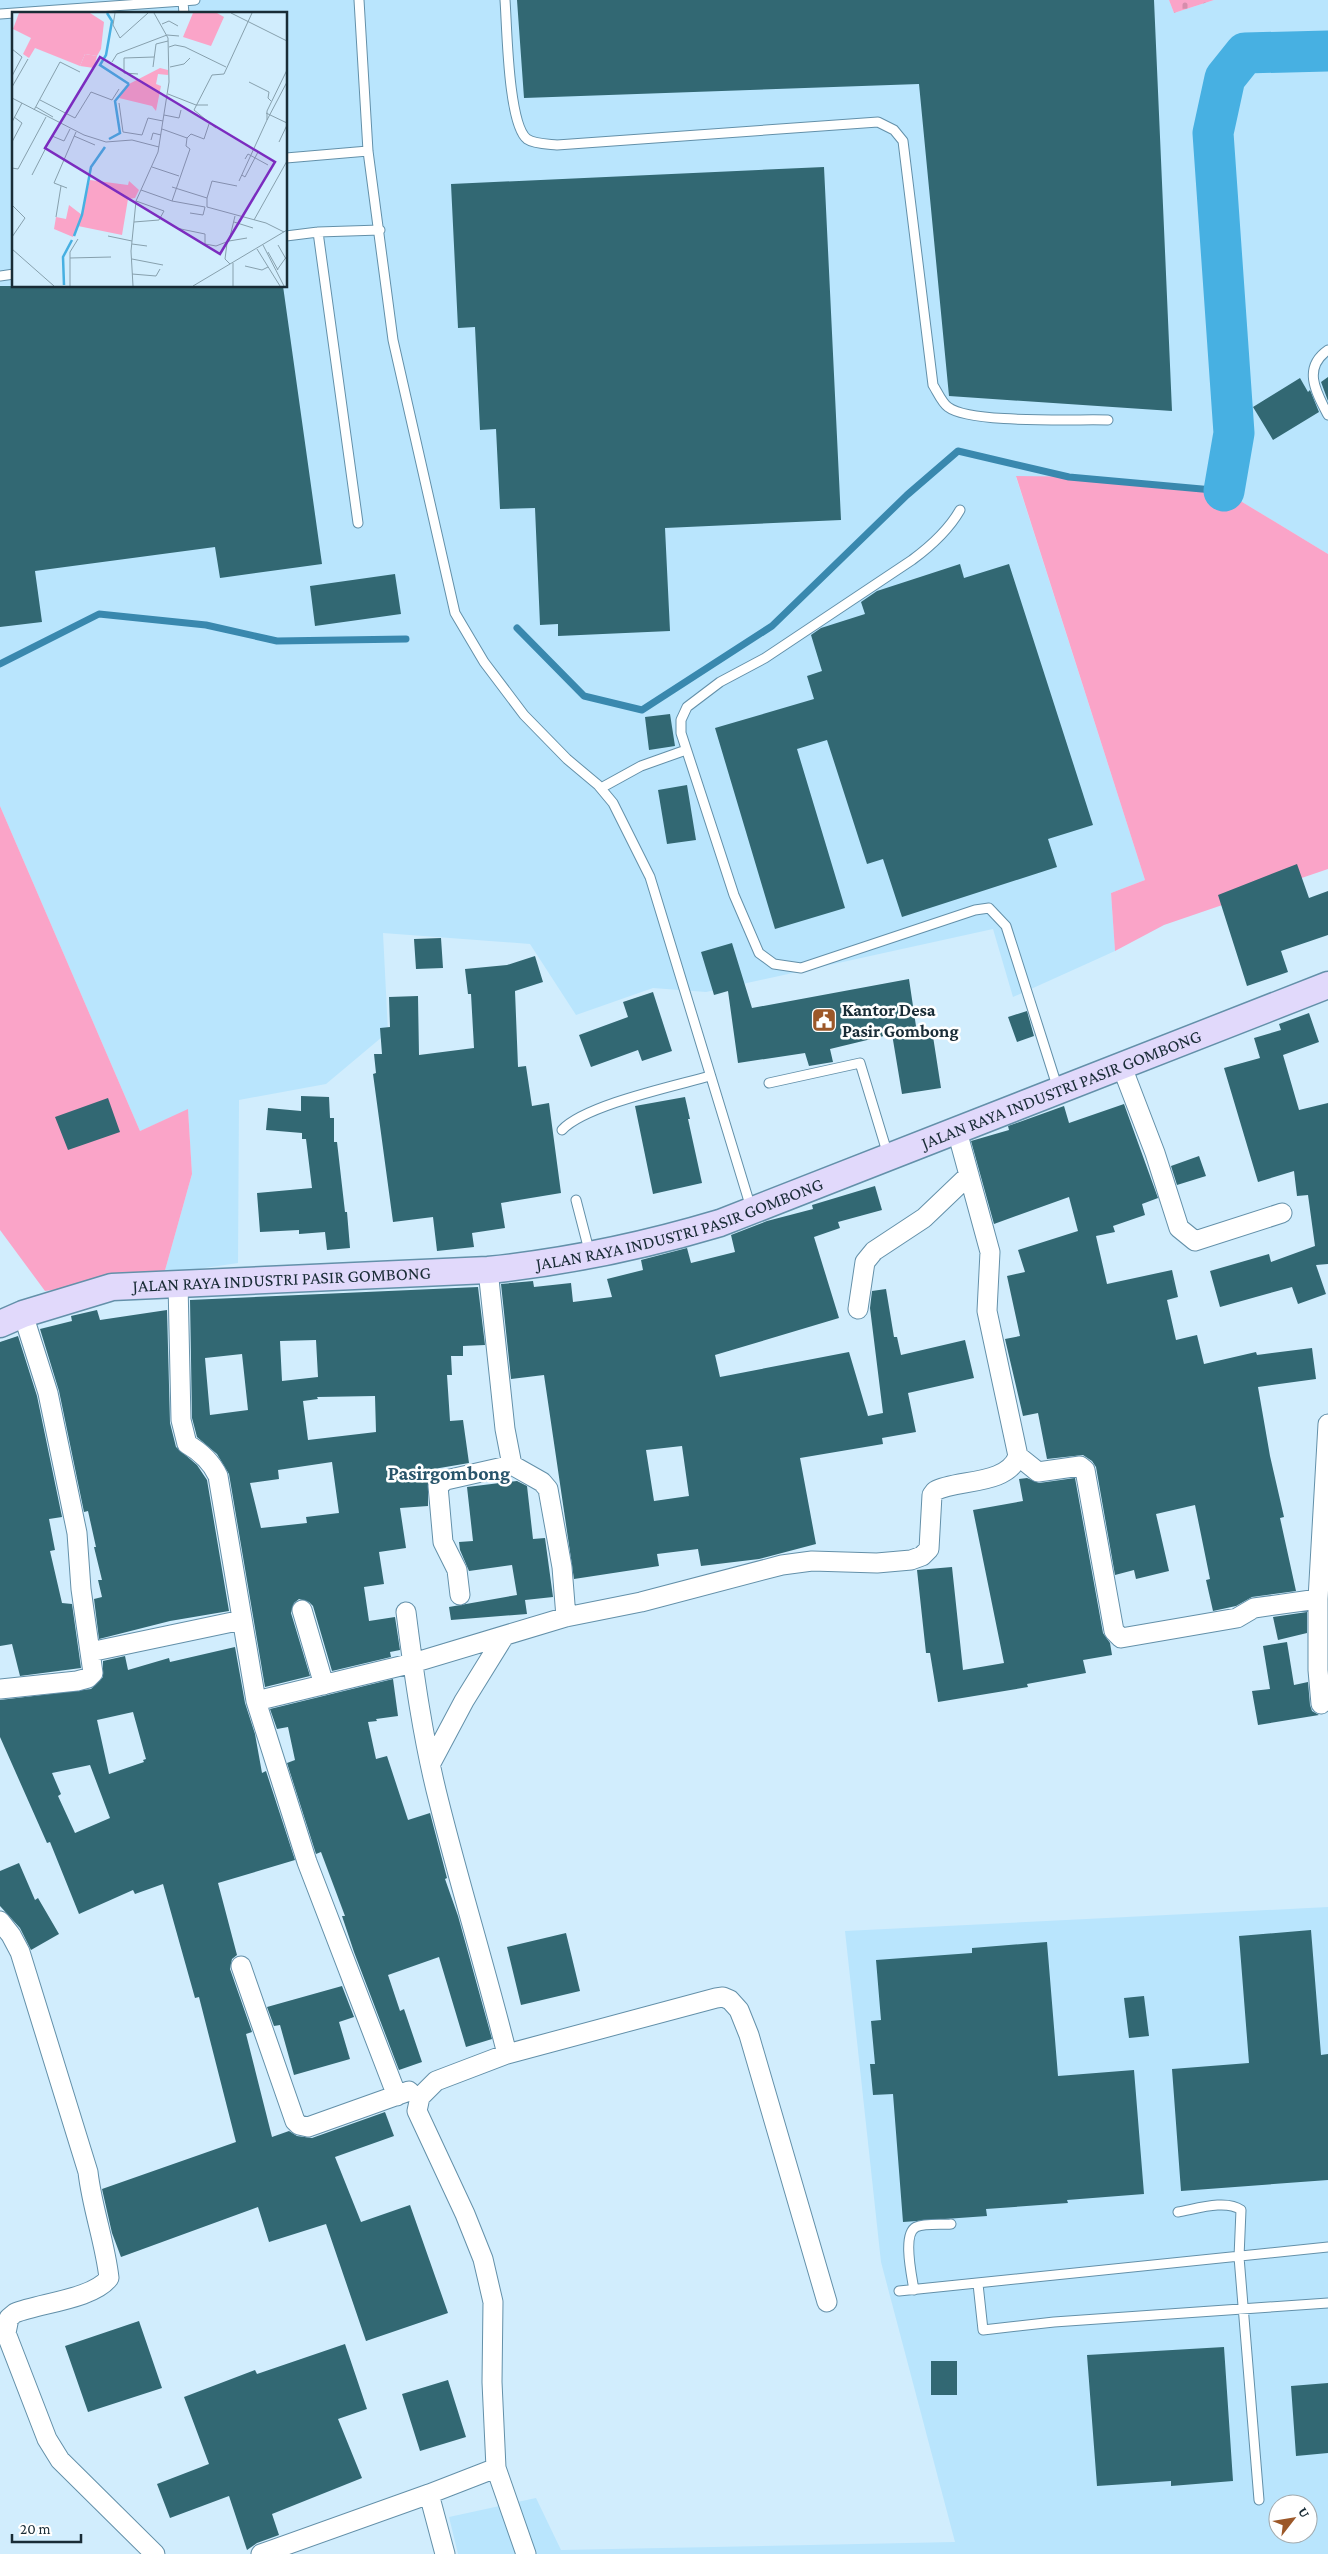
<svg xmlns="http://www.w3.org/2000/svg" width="1328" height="2554" font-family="'Crimson Pro',serif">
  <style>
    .built { fill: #b9e5fd; fill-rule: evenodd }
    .grass { fill: #faa4c8 }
    .cemetery { fill: url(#cemetery-stones) }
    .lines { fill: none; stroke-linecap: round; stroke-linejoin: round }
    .stream { stroke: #3988ae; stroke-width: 7 }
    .river { stroke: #47b0e2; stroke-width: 41 }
    .building { fill: #326873; fill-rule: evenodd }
    .lane-casing { stroke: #6390a9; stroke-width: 11 }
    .street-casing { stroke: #6390a9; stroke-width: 21 }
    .secondary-casing { stroke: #6390a9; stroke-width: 29 }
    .lane { stroke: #fff; stroke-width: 9 }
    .street { stroke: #fff; stroke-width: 19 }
    .secondary { stroke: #e1d9fb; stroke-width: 26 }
    .labels { text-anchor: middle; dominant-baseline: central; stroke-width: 5; stroke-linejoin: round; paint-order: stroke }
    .poi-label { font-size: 18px; font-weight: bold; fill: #192c36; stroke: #fff; text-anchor: start }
    .street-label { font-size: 18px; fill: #192c36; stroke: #fff }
    .quarter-label { font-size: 20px; font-weight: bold; fill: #28546a; stroke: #fff }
    .inset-river { fill: none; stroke: #47b0e2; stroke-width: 2.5 }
    .inset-road { fill: none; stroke: #87a0ad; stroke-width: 1 }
    .view { fill: #7b2cbf; fill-opacity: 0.15; stroke: #7b2cbf; stroke-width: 2.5 }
    .inset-edge { fill: none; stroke: #192c36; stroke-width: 2.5 }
  </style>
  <defs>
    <pattern id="cemetery-stones" width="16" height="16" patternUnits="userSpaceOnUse" patternTransform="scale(1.25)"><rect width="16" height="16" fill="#faa4c8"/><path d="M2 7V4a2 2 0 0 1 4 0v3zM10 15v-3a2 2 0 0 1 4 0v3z" fill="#d68dac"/></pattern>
  </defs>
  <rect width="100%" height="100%" fill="#d1edfd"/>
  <path class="built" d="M 0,0 L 1169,0 L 1174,13 L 1214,0 L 1328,0 L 1328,554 L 1224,491 L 1100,477 L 1016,477 L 1145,880 L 1111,893 L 1115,951 L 1013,997 L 993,929 L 706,992 L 653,988 L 576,1015 L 530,944 L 383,933 L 388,1032 L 326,1084 L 239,1100 L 238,1263 L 164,1274 L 192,1174 L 188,1110 L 140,1131 L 0,806 ZM 14,14 L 286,14 L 286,286 L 14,286 Z
    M 1328,1907 L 1328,2554 L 458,2554 L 449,2517 L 536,2498 L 561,2550 L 955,2542 L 881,2262 L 845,1931 ZM 1278,2504 L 1308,2504 L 1308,2534 L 1278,2534 Z"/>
  <path class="grass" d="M 1016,476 L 1100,477 L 1224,491 L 1328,554 L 1328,869 L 1164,925 L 1115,951 L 1111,893 L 1145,880 Z
    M 0,806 L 140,1131 L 188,1109 L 192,1174 L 164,1274 L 45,1291 L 0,1230 Z"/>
  <path class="cemetery" d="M 1169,0 L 1214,0 L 1174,13 Z"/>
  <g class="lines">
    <path class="stream" d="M 517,628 L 584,696 L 642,710 L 772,626 L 907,495 L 958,451 L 1069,477 L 1224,491
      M 0,664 L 99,614 L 206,625 L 277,641 L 406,639"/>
    <path class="river" d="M 1224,491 L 1234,433 L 1213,133 L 1225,78 L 1245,53 L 1328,51"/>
  </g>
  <path class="building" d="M 517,0 L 1154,0 L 1172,411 L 949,396 L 919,84 L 524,98 Z
    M 824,167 L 841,520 L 665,528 L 670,631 L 558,636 L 558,624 L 540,625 L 535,508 L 500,509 L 496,429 L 480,430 L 475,327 L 458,328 L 451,184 Z
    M 0,286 L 283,286 L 322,564 L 220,578 L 215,547 L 35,571 L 42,622 L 0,627 Z
    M 1328,377 L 1328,401 L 1321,382 Z
    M 1300,378 L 1308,392 L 1310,390 L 1319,412 L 1273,440 L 1253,407 Z
    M 960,564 L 964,578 L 1009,564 L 1093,825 L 1048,839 L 1057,867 L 902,917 L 883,859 L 867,864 L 827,740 L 797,749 L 845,908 L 775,929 L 715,728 L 814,699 L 807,676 L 822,671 L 811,635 L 821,628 L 865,614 L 861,602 L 877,591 Z
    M 395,574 L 401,614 L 315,626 L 310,586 Z
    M 670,714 L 675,746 L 649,750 L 645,717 Z
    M 687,785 L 696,840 L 667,844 L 658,790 Z
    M 1297,864 L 1309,898 L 1328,891 L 1328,935 L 1281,951 L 1288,972 L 1247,986 L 1218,895 Z
    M 441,938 L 443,968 L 416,969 L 414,939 Z
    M 732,943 L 752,1008 L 909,979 L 917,1033 L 932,1030 L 941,1088 L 902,1094 L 892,1034 L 830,1049 L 833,1062 L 809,1066 L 805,1053 L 738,1063 L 728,991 L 714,995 L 701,952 Z
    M 535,956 L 543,982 L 515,991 L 518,1067 L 526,1066 L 532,1106 L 549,1103 L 561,1193 L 501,1203 L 505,1228 L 472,1233 L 474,1247 L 437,1251 L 433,1217 L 393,1222 L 373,1074 L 376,1073 L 374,1054 L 382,1054 L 380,1028 L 390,1027 L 389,997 L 418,996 L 419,1055 L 474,1048 L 471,994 L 468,994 L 465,969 L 507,965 Z
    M 653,992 L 672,1051 L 642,1061 L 638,1050 L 591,1067 L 579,1035 L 628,1017 L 623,1002 Z
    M 1027,1011 L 1034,1036 L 1017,1042 L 1008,1017 Z
    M 1309,1013 L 1319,1042 L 1283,1055 L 1299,1110 L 1328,1103 L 1328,1264 L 1316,1265 L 1326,1294 L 1298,1304 L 1292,1287 L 1220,1307 L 1210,1271 L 1269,1254 L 1271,1262 L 1315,1246 L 1308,1195 L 1297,1196 L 1294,1171 L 1258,1182 L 1224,1068 L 1260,1058 L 1254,1038 L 1281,1030 L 1279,1024 Z
    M 301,1096 L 329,1097 L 330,1118 L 334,1118 L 334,1142 L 337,1142 L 345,1212 L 347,1212 L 350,1248 L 327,1250 L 325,1232 L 299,1234 L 299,1230 L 260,1232 L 257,1193 L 312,1188 L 306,1139 L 302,1139 L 302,1133 L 266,1130 L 268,1108 L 301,1111 Z
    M 685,1097 L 690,1119 L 688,1119 L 702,1183 L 653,1194 L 635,1106 Z
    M 108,1098 L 120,1132 L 68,1150 L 55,1117 Z
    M 1124,1104 L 1158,1198 L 1142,1204 L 1145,1215 L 1113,1226 L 1115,1232 L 1096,1236 L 1107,1284 L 1172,1270 L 1178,1297 L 1167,1300 L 1176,1340 L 1197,1335 L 1204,1364 L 1256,1352 L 1257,1355 L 1312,1348 L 1316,1379 L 1258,1387 L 1270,1456 L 1284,1517 L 1280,1518 L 1296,1591 L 1252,1597 L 1236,1606 L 1213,1611 L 1206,1580 L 1210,1579 L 1195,1505 L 1156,1514 L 1169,1571 L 1136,1579 L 1134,1570 L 1115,1575 L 1096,1467 L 1092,1461 L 1083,1455 L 1047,1459 L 1038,1413 L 1023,1416 L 1005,1339 L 1020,1336 L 1007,1276 L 1025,1272 L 1018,1250 L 1078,1231 L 1069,1197 L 994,1224 L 971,1141 L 1009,1130 L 1008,1126 L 1064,1106 L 1069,1123 Z
    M 1199,1156 L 1206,1176 L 1177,1185 L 1171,1166 Z
    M 875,1186 L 882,1210 L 838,1222 L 840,1228 L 814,1237 L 839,1318 L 715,1355 L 720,1377 L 849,1352 L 868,1416 L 883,1413 L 870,1308 L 872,1291 L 886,1289 L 894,1337 L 897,1337 L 901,1355 L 965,1340 L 974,1378 L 908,1393 L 916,1432 L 882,1438 L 883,1444 L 800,1458 L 816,1544 L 759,1559 L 701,1566 L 698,1549 L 657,1554 L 659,1566 L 574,1579 L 544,1375 L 511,1379 L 501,1284 L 533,1281 L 534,1287 L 571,1283 L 573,1302 L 612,1297 L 607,1279 L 643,1270 L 641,1260 L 687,1248 L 691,1263 L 735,1252 L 731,1235 L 767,1221 L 813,1209 L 812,1205 ZM 682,1446 L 689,1496 L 654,1501 L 646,1450 Z
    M 478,1287 L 485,1345 L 463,1346 L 463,1356 L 451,1356 L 452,1375 L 447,1375 L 450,1421 L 463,1420 L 469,1463 L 428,1470 L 428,1506 L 400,1508 L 406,1548 L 379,1552 L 384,1584 L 364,1587 L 369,1621 L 395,1617 L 400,1650 L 390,1652 L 391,1657 L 332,1671 L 313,1606 L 309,1602 L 299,1599 L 294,1603 L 291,1613 L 310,1676 L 265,1687 L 229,1474 L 217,1454 L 197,1437 L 192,1418 L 190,1300 ZM 316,1340 L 318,1377 L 282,1381 L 280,1341 ZM 242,1354 L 248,1410 L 210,1415 L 205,1358 ZM 375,1396 L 376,1432 L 308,1440 L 303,1401 L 318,1399 L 317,1397 ZM 332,1462 L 339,1513 L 306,1517 L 307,1523 L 261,1528 L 250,1483 L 279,1479 L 278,1470 Z
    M 97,1310 L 100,1320 L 167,1310 L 170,1423 L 176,1447 L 197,1465 L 207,1480 L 229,1611 L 170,1621 L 99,1639 L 94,1599 L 102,1597 L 98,1580 L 102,1580 L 94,1547 L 96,1547 L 88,1511 L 84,1512 L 59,1391 L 40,1329 L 72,1321 L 71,1316 Z
    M 18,1336 L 37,1396 L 62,1517 L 49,1519 L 55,1550 L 50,1551 L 62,1603 L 72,1604 L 81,1668 L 20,1676 L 12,1644 L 0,1646 L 0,1342 Z
    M 1027,1478 L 1039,1483 L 1075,1478 L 1103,1633 L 1110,1643 L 1112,1655 L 1083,1660 L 1086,1673 L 1027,1684 L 1028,1687 L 938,1702 L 930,1653 L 926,1653 L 917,1570 L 952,1567 L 963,1670 L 1004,1663 L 973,1510 L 1023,1501 L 1019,1479 Z
    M 517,1481 L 527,1486 L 533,1539 L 545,1538 L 553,1597 L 525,1600 L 527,1614 L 451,1620 L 449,1607 L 517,1595 L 512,1565 L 469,1571 L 460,1550 L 459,1542 L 473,1541 L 467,1487 Z
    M 1307,1612 L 1307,1633 L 1278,1640 L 1273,1617 Z
    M 1287,1642 L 1294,1685 L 1308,1682 L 1310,1705 L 1312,1711 L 1319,1715 L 1258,1725 L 1252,1691 L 1270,1689 L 1263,1646 Z
    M 235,1647 L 245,1703 L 255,1734 L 262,1773 L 266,1771 L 295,1860 L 218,1883 L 237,1955 L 232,1959 L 230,1969 L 252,2032 L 246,2034 L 272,2137 L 289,2131 L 297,2136 L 312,2138 L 385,2112 L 394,2136 L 335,2157 L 361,2222 L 410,2205 L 448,2313 L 366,2341 L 326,2224 L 269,2242 L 258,2207 L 121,2257 L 112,2233 L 102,2189 L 236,2142 L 199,1997 L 195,1998 L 163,1884 L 135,1894 L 133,1890 L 79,1914 L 50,1842 L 47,1843 L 0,1737 L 0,1700 L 91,1689 L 103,1677 L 103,1661 L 125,1656 L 128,1670 L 169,1658 L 170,1662 ZM 133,1712 L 146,1759 L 143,1760 L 144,1762 L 109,1774 L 97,1720 ZM 90,1765 L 110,1818 L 75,1833 L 58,1796 L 61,1794 L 52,1773 Z
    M 393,1679 L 398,1716 L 376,1719 L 377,1721 L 368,1722 L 376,1759 L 387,1756 L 408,1820 L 430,1813 L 447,1878 L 445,1879 L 458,1916 L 492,2039 L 466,2047 L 439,1957 L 388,1975 L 400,2011 L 404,2009 L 422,2062 L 399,2070 L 354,1952 L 342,1916 L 345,1916 L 321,1852 L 316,1854 L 287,1763 L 295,1760 L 288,1727 L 277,1729 L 270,1709 Z
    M 19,1863 L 35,1900 L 38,1898 L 59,1934 L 31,1950 L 20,1928 L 0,1906 L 0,1871 Z
    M 1311,1930 L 1321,2055 L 1328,2054 L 1328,2180 L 1181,2191 L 1172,2069 L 1249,2063 L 1239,1936 Z
    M 566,1933 L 580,1991 L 521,2005 L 507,1947 Z
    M 1047,1942 L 1058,2076 L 1134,2070 L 1144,2194 L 1067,2200 L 1068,2203 L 986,2209 L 987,2216 L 903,2222 L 893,2094 L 873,2095 L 870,2064 L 875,2064 L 871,2021 L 881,2020 L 876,1960 L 972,1953 L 972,1948 Z
    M 342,1986 L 354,2017 L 339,2022 L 350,2059 L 294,2075 L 280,2025 L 274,2026 L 267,2007 Z
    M 1144,1996 L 1149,2036 L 1129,2038 L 1124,1998 Z
    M 139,2321 L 162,2388 L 88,2412 L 65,2346 Z
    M 345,2344 L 367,2409 L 338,2419 L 362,2478 L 272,2514 L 279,2535 L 257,2543 L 247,2550 L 229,2496 L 170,2518 L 157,2484 L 209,2464 L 184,2397 L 255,2370 L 257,2374 Z
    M 1224,2347 L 1233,2481 L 1171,2486 L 1171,2481 L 1097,2486 L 1087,2355 Z
    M 931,2361 L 957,2361 L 957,2395 L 931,2395 Z
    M 448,2380 L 466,2437 L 420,2451 L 402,2394 Z
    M 1328,2383 L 1328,2453 L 1296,2456 L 1291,2386 Z"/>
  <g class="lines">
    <defs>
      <path id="lane" d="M 359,0 L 368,151 L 393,340 L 455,613 L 484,662 L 524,715 L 567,759 L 598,785 L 613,803 L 650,877 L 751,1208
        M 505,0 C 507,26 508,124 527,139 C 534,144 548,144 557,145 L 878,122 L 894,130 L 903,141 L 933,385 C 937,391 942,403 948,407 C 970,424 1076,419 1108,420
        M 183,1 L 195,0
        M 0,14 L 183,1 L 184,14
        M 286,158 L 368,151
        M 318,232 L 358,523
        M 286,236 L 318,232 L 380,230
        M 0,276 L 14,274
        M 1328,350 C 1302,368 1316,392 1328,415
        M 960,510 C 948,531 931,546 912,560 L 765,658 L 720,682 L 687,707 L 681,720 L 681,733 L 734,895 L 759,953 L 774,964 L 801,968 L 975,910 L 989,908 L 1006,926 L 1058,1089
        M 601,788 L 641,766 L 686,750
        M 769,1083 L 860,1063 L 888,1155
        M 562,1130 C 585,1105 675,1086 710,1076
        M 576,1200 L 590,1254
        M 1178,2212 C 1196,2209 1226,2199 1241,2210 L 1239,2257 L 1259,2500
        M 978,2284 L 983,2330 L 1054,2322 L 1328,2303
        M 914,2290 C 912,2277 902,2234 916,2227 C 925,2223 942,2225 951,2224
        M 899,2291 L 1328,2247"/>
      <path id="street" d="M 1122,1067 L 1155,1153 L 1179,1228 L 1195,1241 L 1282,1213
        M 488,1270 L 505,1429 L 512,1465 L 542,1482 L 548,1489 L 562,1567 L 566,1617
        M 178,1283 L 181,1420 L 187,1444 C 201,1452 211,1461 218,1476 L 256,1701
        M 858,1309 L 865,1262 L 874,1251 L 924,1218 L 969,1175
        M 1018,1456 L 1038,1472 L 1080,1466 L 1085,1470 L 1114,1631 L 1121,1638 L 1237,1618 L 1254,1608 L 1318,1599
        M 460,1595 L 457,1570 L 443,1542 L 438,1486 L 446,1480 L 512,1465
        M 302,1610 L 324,1685
        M 406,1612 C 414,1675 423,1740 439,1802 C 460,1886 486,1970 507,2054 L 436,2081 L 420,2097 L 417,2111 L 465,2214 L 483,2259 L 493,2302 L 492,2382 L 496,2468 L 526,2554
        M 90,1652 L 242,1620
        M 0,1689 L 77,1681 L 88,1678 L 93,1673 L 81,1589 L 77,1533 L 48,1393 L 23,1314
        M 1321,1704 L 1318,1670 L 1318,1599 L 1328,1424
        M 431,1763 L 464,1701 L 503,1638
        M 0,1921 L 11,1935 L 20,1952 L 88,2172 C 92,2208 105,2242 109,2278 C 93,2299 40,2303 15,2313 L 9,2318 L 6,2333 L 47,2439 L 60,2460 L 155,2554
        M 241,1966 L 295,2121 L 299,2125 L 308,2127 L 409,2091
        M 507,2054 L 716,1998 L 723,1997 L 730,2000 L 739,2010 L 749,2035 L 827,2302
        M 397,2096 L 307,1862 L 256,1701 L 413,1663 L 566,1617 L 641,1602 L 782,1565 L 812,1561 L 877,1563 L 911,1560 L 922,1556 L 929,1549 L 932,1495 L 935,1491 C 956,1479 1007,1486 1018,1456 L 987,1311 L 990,1252 L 957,1131
        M 429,2494 L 445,2554
        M 261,2554 L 429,2494 L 496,2468"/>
      <g id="secondary">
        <path id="s1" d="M 0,1324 L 23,1314 L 112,1287 L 488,1270 C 567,1262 643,1246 720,1223 L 1328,985"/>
      </g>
    </defs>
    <use href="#lane" class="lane-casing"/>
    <use href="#street" class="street-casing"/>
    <use href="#secondary" class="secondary-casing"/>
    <use href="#lane" class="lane"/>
    <use href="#street" class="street"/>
    <use href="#secondary" class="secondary"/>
  </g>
  <defs>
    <symbol id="civic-square" viewBox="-11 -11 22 22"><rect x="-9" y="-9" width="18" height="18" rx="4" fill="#9c5829" stroke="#fff"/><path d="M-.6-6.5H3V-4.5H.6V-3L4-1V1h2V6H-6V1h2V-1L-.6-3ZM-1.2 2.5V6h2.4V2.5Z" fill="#fff"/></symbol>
  </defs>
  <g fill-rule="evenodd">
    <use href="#civic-square" x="810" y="1006" width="28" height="28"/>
  </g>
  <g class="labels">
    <g class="poi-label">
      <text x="842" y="1010">Kantor Desa<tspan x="842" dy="21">Pasir Gombong</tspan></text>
    </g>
    <g class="street-label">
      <text stroke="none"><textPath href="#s1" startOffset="1098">JALAN RAYA INDUSTRI PASIR GOMBONG</textPath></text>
      <text stroke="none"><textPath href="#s1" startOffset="692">JALAN RAYA INDUSTRI PASIR GOMBONG</textPath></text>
      <text stroke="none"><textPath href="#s1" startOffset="288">JALAN RAYA INDUSTRI PASIR GOMBONG</textPath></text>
    </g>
    <g class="quarter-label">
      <text x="449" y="1473">Pasirgombong</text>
    </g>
  </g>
  <g transform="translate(12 12)">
    <rect width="275" height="275" fill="#d1edfd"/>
    <path d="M 7,1 L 78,1 L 92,10 L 89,37 L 85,44 L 73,42 L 68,54 L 23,36 L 17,46 L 11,42 L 19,26 L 1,17 ZM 181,1 L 205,1 L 212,5 L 199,34 L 171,25 ZM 148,56 L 156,58 L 156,63 L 146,62 L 144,72 L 149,74 L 144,99 L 140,94 L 107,86 L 117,72 ZM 78,168 L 116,173 L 117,169 L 127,178 L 123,186 L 116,187 L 110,223 L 66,214 Z" fill="#faa4c8"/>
    <path d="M 73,42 L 85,44 L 82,56 L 68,54 ZM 57,193 L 70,203 L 61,225 L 42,217 L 44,205 L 54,207 Z" fill="#faa4c8"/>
    <path class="inset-river" d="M 95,1 L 100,9 L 94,43 L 88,53 L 117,72M 97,127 L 108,121 L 103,89 L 117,72M 62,224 L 70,203 L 79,155 L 93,135M 52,273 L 51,245 L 60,228"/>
    <path class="inset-road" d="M 103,1 L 101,13 L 108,26 L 136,1M 219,1 L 275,29M 150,12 L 157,9 L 166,14M 157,35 L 163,33 L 173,35 L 214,55M 0,37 L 10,45 L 0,64M 100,50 L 105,42 L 155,23 L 167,24M 141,55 L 144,32 L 156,29M 158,55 L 172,52 L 178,46M 275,58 L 255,99 L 255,108 L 275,70M 126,62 L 112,61 L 112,46 L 142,45M 237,70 L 257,80 L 256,86 L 259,89M 0,75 L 16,47M 156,82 L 184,93 L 196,93M 0,86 L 72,123 L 94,130 L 120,128 L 147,135M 28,88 L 63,106 L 79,80 L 100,88 L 107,77M 107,91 L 111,120 L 130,123 L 136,106 L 151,109M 24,95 L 41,105M 22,98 L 48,50 L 68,60M 254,101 L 275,111M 152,103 L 167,106 L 169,98M 0,110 L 10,91M 204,116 L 182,98 L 200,63 L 212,62 L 240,1M 150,117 L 175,126 L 174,134 L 178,137 L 160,189 L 193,195M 62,124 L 83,133M 175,126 L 179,122 L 192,127 L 197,112M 139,128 L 141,121 L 149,123M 0,130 L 10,111 L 2,105M 267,130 L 275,113M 233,147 L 236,142 L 256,153M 140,155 L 167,164M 0,156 L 6,157 L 34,105M 20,163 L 40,124 L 52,129 L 58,117M 230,163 L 233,165 L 246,140M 227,169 L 255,108M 160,175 L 195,186 L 195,195 L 254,211 L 272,220M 55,176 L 42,171 L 64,120M 129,178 L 160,189M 195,186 L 200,169 L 225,174M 0,193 L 13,206 L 0,225M 178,201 L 191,203 L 193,195M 44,205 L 49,174M 242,208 L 275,149M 122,210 L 147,208 L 152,199 L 124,189M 222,210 L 241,216M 164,216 L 193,222 L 193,232 L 204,234 L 217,229 L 223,204M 96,224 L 120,229M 217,229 L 235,226M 215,231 L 213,247 L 218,252M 120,232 L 135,234M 251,233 L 272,274M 266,233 L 274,247M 0,237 L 42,274M 245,237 L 268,274M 256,240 L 266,258M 58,246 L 99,245M 120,247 L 151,253M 221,251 L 221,274M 233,254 L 250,258 L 256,255M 265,258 L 275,244M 120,262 L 144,264 L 148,257M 58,274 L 58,240 L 66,227M 121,274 L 119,239 L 124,189 L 146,140 L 157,70 L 156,26 L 142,1M 181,274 L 275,218"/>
    <path class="view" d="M 88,45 L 263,150 L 208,242 L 33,136 Z"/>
    <rect width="275" height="275" class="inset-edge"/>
  </g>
  <g transform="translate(1293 2519) rotate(59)"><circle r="24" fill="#ffffff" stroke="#a3abaf"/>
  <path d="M0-4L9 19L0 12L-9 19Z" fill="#9c5829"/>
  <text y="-8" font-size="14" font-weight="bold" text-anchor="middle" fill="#192c36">U</text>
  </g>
  <path d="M12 2534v8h69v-8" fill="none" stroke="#192c36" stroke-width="2.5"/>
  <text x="20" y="2534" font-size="15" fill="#192c36" stroke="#ffffff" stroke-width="4" paint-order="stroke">20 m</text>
</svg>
